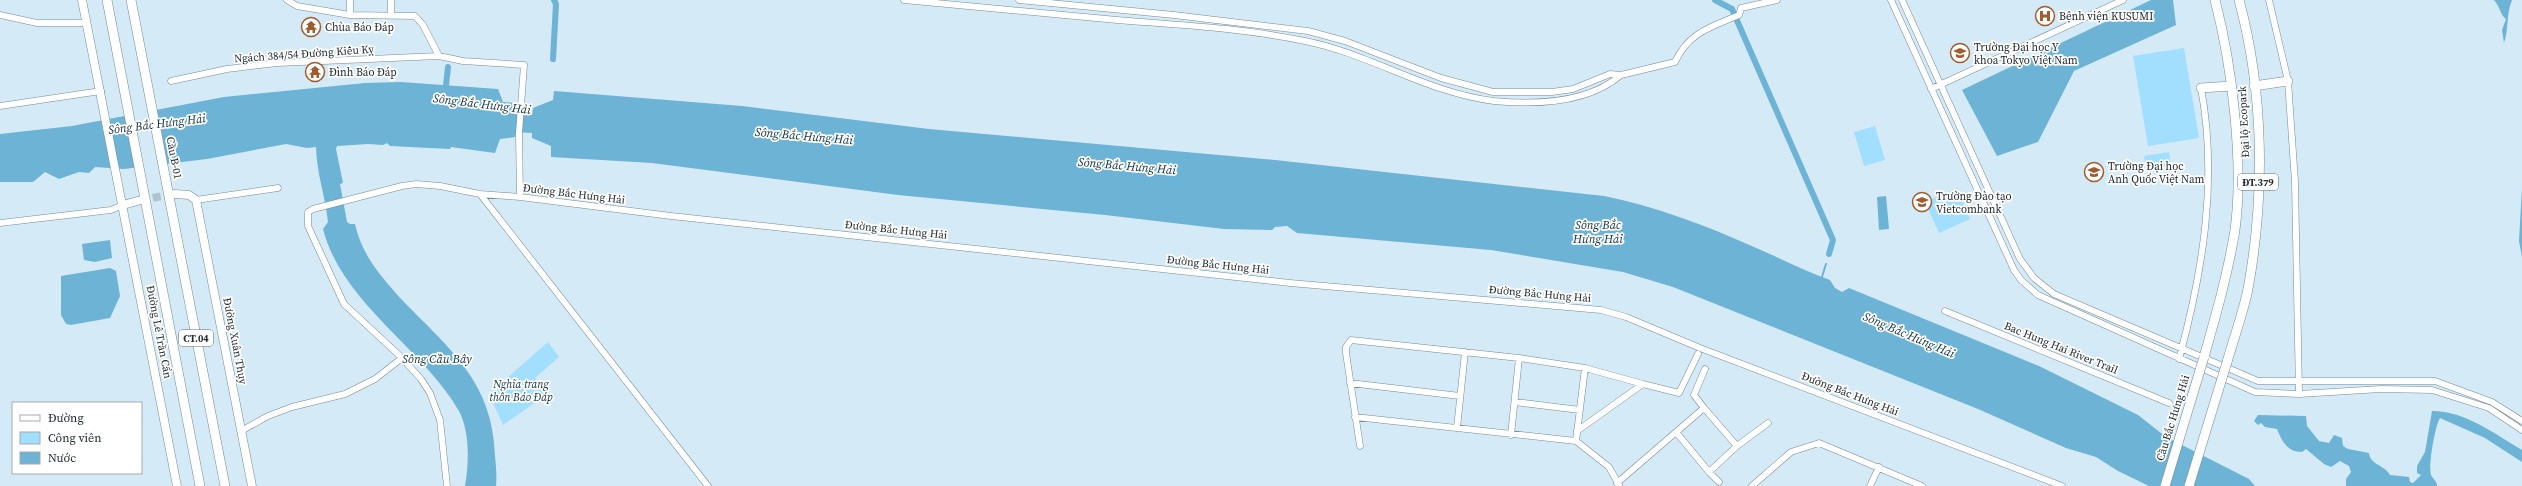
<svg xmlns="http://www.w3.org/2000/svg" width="2522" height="486" font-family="'Source Serif 4',serif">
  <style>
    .green { fill: #a2dffe }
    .water { fill: #6cb3d5 }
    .pier { fill: #d4eaf6 }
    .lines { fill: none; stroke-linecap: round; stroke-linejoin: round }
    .stream { stroke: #6cb3d5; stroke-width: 2 }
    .canal { stroke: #6cb3d5; stroke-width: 6 }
    .major-tunnel { stroke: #b0c4ce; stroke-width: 8; stroke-dasharray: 8 4; stroke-linecap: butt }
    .minor-casing { stroke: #758a95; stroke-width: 7 }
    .major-casing { stroke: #758a95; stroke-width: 9 }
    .highway-casing { stroke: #758a95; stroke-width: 10 }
    .minor { stroke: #fff; stroke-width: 6 }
    .major { stroke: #fff; stroke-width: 8 }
    .highway { stroke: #fff; stroke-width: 9 }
    .highway-bridge-casing { stroke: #758a95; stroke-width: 10; stroke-linecap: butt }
    .highway-bridge { stroke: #fff; stroke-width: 9 }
    .labels { text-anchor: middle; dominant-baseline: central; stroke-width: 3.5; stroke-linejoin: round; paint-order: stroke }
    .shield { fill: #fff; stroke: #646a6d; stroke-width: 1 }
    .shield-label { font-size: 10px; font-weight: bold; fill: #212a2e }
    .poi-label { font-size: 11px; fill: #212a2e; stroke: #fff; text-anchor: start }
    .street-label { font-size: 11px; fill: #212a2e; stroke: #fff }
    .park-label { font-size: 11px; font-style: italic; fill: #0e303f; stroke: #fff }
    .water-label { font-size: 12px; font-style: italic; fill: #0b2d3c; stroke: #fff }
  </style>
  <rect width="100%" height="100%" fill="#d4eaf6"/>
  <path class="green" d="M 2184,48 L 2199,138 L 2148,146 L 2133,56 Z
    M 1875,126 L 1885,160 L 1864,166 L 1854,132 Z
    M 2169,152 L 2171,165 L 2146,169 L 2144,156 Z
    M 1957,188 L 1970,219 L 1939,233 L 1925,202 Z
    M 548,342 L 559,357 L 535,378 L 546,395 L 503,425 L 489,394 Z"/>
  <path class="water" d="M 2151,0 L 2173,0 L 2176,25 L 2074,71 L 2038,142 L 1997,156 L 1962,90 Z
    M 2494,0 L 2512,0 C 2506,14 2509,29 2504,43 L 2502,30 L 2506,19 C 2500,15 2500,6 2494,0 Z
    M 401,82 L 498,89 L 503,102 L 517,103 L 517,114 L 532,115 L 533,108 L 553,100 L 554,91 L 742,106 L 929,129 L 1275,160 L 1604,196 C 1655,206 1707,226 1754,247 C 1780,258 1804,271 1830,280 L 1835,288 L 1842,292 L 1849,288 L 2039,366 L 2138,415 L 2166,437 L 2249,479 L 2255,486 L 2149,486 L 2118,471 L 2096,457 L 2066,448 L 1978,409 L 1673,287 L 1623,272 L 1491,250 L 1297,233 L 1287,226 L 1275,227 L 1272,230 L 1224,229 L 1105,215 L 898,195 L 652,163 L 551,157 L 551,146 L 532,138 L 532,133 L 516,132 L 515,137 L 500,139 L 495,153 L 451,147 L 450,149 L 390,146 L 387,143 L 383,145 L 368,144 L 337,146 L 336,149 L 343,183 L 340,184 L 347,222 L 350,224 L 355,224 C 362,256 382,278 404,302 C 451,350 493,383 495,456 C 496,466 497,476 496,486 L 465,486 C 469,463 470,432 459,411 C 422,347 342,303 323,229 L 328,222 C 325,194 317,176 316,147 L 307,148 L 286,144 L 207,159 L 124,169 L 95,167 L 89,173 L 79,172 L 59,179 L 45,172 L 33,182 L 0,182 L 0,134 L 72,126 L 224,97 L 365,83 Z
    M 2522,187 L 2522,257 L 2519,241 Z
    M 1886,196 L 1889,229 L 1879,230 L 1877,197 Z
    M 110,240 L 112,258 L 95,262 L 84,260 L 82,244 Z
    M 110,268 L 116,271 L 120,296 L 110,318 L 71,325 L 66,324 L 61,315 L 61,276 Z
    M 2432,411 C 2465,411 2495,434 2522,450 L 2522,462 L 2485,438 L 2440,418 C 2435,426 2428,466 2431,475 C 2433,479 2437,481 2437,486 L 2346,486 L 2346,479 L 2351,472 L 2349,466 L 2340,461 L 2331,467 L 2324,464 L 2306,449 L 2302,452 C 2287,452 2282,441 2277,429 L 2265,427 L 2261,423 L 2258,425 L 2254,421 L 2258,415 L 2306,416 L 2307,426 L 2319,441 L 2329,443 L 2334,435 L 2342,438 L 2343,446 L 2348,449 L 2369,453 C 2370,465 2385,465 2390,475 L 2409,477 L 2410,482 L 2413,483 L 2421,475 L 2417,473 L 2417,466 L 2425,452 Z"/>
  <path class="pier" d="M 152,109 L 163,166 L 139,169 L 128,113 Z"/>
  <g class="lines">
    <path class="stream" d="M 1821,280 L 1826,264"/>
    <path class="canal" d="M 1715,0 L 1732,9 L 1833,240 L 1829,254
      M 553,59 L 556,4 L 554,0
      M 445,94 L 448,67"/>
    <path class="major-tunnel" d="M 141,200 L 174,194"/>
    <defs>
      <path id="minor" d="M 287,0 L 297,6 L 350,15 L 350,0
        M 391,0 L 391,15
        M 904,0 C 975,6 1046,13 1117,20 C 1180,25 1243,28 1305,41 C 1370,54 1428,93 1494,101 C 1536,105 1588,103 1621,75
        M 1019,0 L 1174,15 L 1308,31 L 1345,41 L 1441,78 L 1493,92 L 1552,92 L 1573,89 L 1610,74 L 1621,75 L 1675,62 C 1689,32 1711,27 1739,15 L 1741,8 L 1777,0
        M 1891,0 L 2014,270 L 2021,280 L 2038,295 L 2255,392 L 2299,394 L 2381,389 L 2432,390 L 2489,408 L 2522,430
        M 1902,0 L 2020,259 L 2034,278 L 2054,294 L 2258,381 L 2435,381 L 2492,402 L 2522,421
        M 2269,0 L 2288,81 L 2295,182 L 2299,394
        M 0,15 L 37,23 L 87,23
        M 350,15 L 415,16 L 423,25 L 439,56 L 463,61 L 524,65 L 519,133 L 520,197
        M 171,81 L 227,69 L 277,63 L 439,56
        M 1931,89 L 2123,0
        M 0,106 L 101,91
        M 480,194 L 708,486
        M 196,200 L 278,188
        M 0,223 L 111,210 L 123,205
        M 1945,311 L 2169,403
        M 2179,359 C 2203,271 2218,179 2201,88
        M 1350,383 L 1460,396
        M 1643,384 L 1679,393 L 1698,354
        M 1515,402 L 1580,410
        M 1704,408 L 1694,395 L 1705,369
        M 1355,417 L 1576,441
        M 1457,428 L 1465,352
        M 241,431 L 268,416 L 292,407 L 345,394 L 375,379 L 402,358
        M 1676,432 L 1709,472
        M 1511,435 L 1519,358
        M 1576,441 L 1585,368
        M 1576,441 L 1609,467 L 1619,485
        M 1360,446 L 1346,353 L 1346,347 L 1351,340 L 1519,358 L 1585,368 L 1643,384 L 1577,431
        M 1719,482 L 1709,472 L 1737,446
        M 1617,483 L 1704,408 L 1737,446 L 1768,423
        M 447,486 L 440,420 L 430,393 L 421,379 L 399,355 L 344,304 L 308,226 L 308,212 L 313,209 L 402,186 L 416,184 L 440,186 L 480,194 L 520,197 L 671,216 L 1290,283 L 1601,310 L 1626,317 L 1700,348 L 2062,486
        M 1752,486 L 1791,452 L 1819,443 L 1922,486
        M 1870,486 L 1879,467"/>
      <path id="major" d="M 82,0 L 177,486
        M 175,194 L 189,195 L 196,200 L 252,486
        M 123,205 L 141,200"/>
      <path id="highway" d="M 107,0 L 200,486
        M 131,0 L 225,486
        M 2254,86 L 2288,81
        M 2201,88 L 2231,86
        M 2204,357 C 2216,315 2228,273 2235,230 C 2244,163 2232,65 2215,0
        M 2227,362 C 2234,338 2243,313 2248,289 C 2265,196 2264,92 2239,0"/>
    </defs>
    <use href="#minor" class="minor-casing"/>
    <use href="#major" class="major-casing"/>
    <use href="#highway" class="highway-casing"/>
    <use href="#minor" class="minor"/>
    <use href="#major" class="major"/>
    <use href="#highway" class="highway"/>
    <defs>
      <path id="highway-bridge" d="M 2165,486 L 2204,357
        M 2189,486 L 2227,362"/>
    </defs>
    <use href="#highway-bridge" class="highway-bridge-casing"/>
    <use href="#highway-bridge" class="highway-bridge"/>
  </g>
  <defs>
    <symbol id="hospital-ring" viewBox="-11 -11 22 22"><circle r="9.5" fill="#fff" stroke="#a05b2f" stroke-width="1.5"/><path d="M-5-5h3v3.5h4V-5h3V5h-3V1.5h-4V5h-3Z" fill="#a05b2f"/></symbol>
    <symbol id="temple-ring" viewBox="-11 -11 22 22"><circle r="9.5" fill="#fff" stroke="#a05b2f" stroke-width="1.5"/><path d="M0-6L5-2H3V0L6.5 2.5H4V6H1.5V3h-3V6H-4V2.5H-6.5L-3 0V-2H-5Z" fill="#a05b2f"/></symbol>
    <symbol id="university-ring" viewBox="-11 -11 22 22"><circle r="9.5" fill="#fff" stroke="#a05b2f" stroke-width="1.5"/><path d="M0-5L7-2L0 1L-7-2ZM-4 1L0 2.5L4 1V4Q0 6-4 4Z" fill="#a05b2f"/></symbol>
  </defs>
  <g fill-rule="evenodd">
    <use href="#hospital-ring" x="2034" y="5" width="22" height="22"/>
    <use href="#temple-ring" x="300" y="16" width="22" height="22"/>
    <use href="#university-ring" x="1949" y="42" width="22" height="22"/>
    <use href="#temple-ring" x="304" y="61" width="22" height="22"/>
    <use href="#university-ring" x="2083" y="161" width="22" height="22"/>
    <use href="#university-ring" x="1911" y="191" width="22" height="22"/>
  </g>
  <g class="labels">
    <g class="shield">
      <rect x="2238" y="174" width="40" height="16" rx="3"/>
      <rect x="179" y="330" width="34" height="16" rx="3"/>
    </g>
    <g class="shield-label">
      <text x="2258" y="182">ĐT.379</text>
      <text x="196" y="338">CT.04</text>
    </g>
    <g class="poi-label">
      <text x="2059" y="16">Bệnh viện KUSUMI</text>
      <text x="325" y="27">Chùa Báo Đáp</text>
      <text x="1974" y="47">Trường Đại học Y<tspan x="1974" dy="13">khoa Tokyo Việt Nam</tspan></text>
      <text x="329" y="72">Đình Báo Đáp</text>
      <text x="2108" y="166">Trường Đại học<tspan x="2108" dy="13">Anh Quốc Việt Nam</tspan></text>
      <text x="1936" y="196">Trường Đào tạo<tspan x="1936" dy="13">Vietcombank</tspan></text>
    </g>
    <g class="street-label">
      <text transform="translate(304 54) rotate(-4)">Ngách 384/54 Đường Kiêu Kỵ</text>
      <text transform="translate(2244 122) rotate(-93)">Đại lộ Ecopark</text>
      <text transform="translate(174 158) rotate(79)">Cầu B-01</text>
      <text transform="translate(574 194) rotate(7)">Đường Bắc Hưng Hải</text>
      <text transform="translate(896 230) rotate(6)">Đường Bắc Hưng Hải</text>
      <text transform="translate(1218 265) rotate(6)">Đường Bắc Hưng Hải</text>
      <text transform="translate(1540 294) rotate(5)">Đường Bắc Hưng Hải</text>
      <text transform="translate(159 332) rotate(79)">Đường Lê Trần Cẩn</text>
      <text transform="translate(235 341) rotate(79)">Đường Xuân Thụy</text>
      <text transform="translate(2061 348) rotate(22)">Bac Hung Hai River Trail</text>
      <text transform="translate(1850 394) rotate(21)">Đường Bắc Hưng Hải</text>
      <text transform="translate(2173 418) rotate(-73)">Cầu Bắc Hưng Hải</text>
    </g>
    <g class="park-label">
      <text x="521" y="384">Nghĩa trang<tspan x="521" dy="13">thôn Báo Đáp</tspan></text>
    </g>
    <g class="water-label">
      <text transform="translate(482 104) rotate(7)">Sông Bắc Hưng Hải</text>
      <text transform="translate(157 124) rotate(-7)">Sông Bắc Hưng Hải</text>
      <text transform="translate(804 136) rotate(5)">Sông Bắc Hưng Hải</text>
      <text transform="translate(1127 166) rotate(5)">Sông Bắc Hưng Hải</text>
      <text x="1598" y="225">Sông Bắc<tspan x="1598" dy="14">Hưng Hải</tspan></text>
      <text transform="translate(1909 335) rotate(23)">Sông Bắc Hưng Hải</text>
      <text x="437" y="359">Sông Cầu Bây</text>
    </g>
  </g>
  <rect x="12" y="402" width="130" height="72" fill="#ffffff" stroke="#a6aaab"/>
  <rect x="20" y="415" width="20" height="6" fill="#ffffff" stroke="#a6aaab"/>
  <text x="48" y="422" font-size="12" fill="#212a2e">Đường</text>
  <rect x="20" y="432" width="20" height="12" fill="#a2dffe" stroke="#a6aaab"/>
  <text x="48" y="442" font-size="12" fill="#212a2e">Công viên</text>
  <rect x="20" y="452" width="20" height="12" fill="#6cb3d5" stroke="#a6aaab"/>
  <text x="48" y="462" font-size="12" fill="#212a2e">Nước</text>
</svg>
